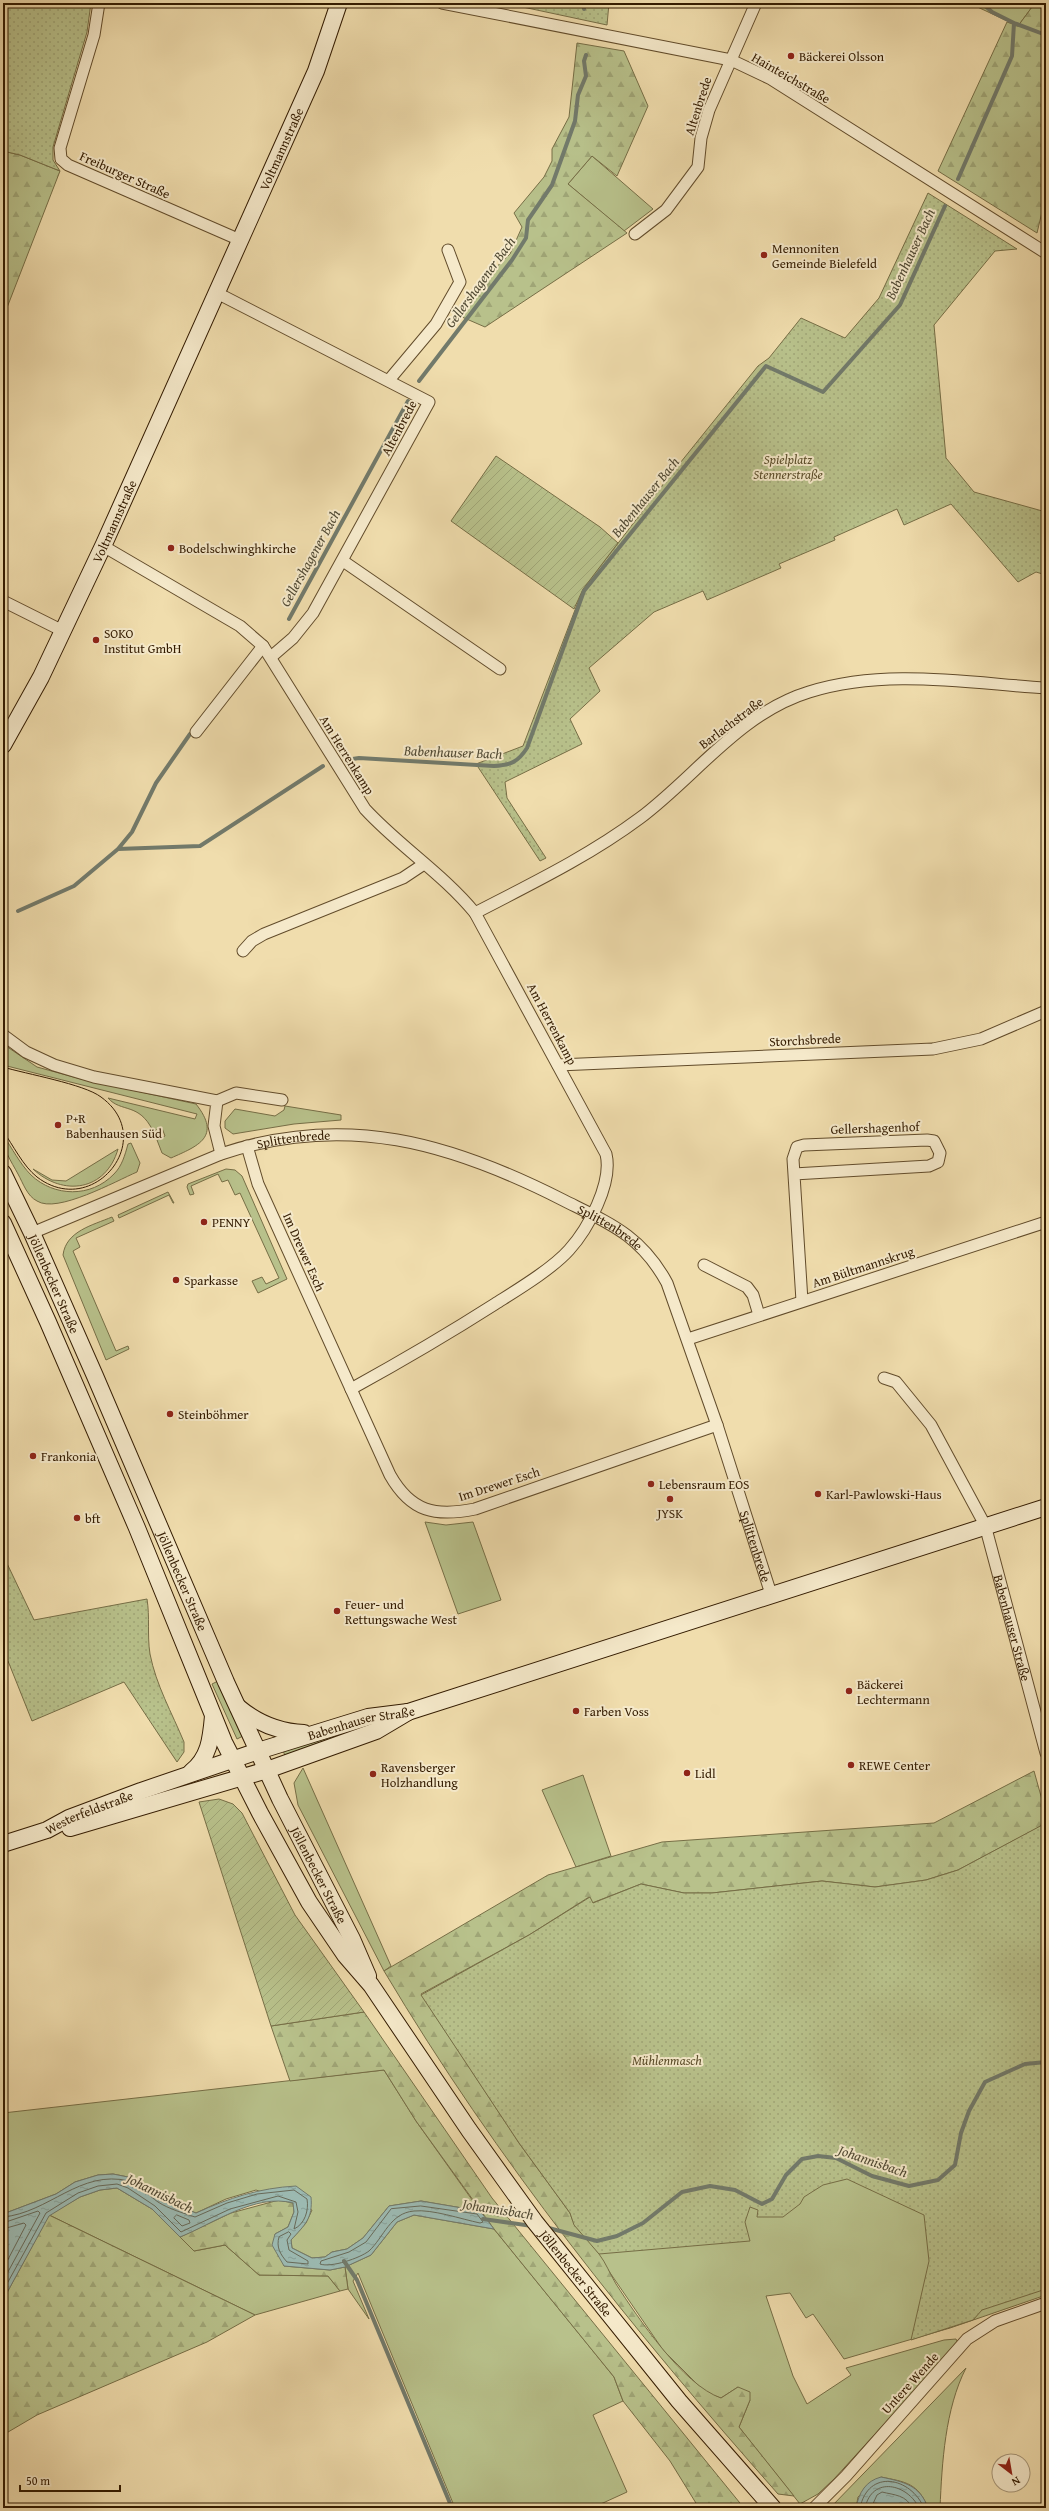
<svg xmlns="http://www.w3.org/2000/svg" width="1049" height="2511" font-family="'Gentium Book Plus',serif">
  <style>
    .grass { fill: #b8c18b; stroke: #766e46 }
    .forest { fill: url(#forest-firs); stroke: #766e46 }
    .park { fill: url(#park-dots); stroke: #766e46 }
    .garden { fill: url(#garden-furrows); stroke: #766e46 }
    .water { fill: url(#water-ripples); stroke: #727a6b }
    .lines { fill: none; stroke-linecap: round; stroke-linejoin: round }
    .shore { stroke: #686a59; stroke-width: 1 }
    .stream { stroke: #727a6b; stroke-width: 4 }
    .street-casing { stroke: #624c2b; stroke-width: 13 }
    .secondary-casing { stroke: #331b00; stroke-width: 18 }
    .street { stroke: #f5e9ca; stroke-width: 11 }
    .secondary { stroke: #f5e9ca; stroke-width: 16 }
    .tram { stroke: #331b00; stroke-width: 1 }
    .poi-dot { fill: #8f2418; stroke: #f5e9ca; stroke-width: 1.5 }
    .labels { text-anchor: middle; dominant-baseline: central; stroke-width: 4; stroke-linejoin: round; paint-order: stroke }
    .poi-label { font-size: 13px; fill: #331b00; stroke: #f5e9ca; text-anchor: start }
    .street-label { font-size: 13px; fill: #331b00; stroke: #f5e9ca }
    .park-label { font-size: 13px; font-style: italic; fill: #5b4d2a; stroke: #f5e9ca }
    .water-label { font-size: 14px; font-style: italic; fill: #524b35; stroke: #f5e9ca }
  </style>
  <defs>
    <pattern id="forest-firs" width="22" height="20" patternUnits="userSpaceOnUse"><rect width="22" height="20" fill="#b8c18b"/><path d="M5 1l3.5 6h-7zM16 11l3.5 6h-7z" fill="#9fa576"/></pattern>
    <pattern id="park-dots" width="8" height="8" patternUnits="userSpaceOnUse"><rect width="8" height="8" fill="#b8c18b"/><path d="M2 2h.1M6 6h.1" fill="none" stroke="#9fa576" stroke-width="1.8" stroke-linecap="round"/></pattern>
    <pattern id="garden-furrows" width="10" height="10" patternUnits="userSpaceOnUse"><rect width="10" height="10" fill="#b8c18b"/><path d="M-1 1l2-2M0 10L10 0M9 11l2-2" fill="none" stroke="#9fa576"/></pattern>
    <pattern id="water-ripples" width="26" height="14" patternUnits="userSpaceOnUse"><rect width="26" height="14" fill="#9cbab2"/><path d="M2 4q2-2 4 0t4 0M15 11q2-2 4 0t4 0" fill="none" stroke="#879f97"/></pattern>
  </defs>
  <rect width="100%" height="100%" fill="#f0ddad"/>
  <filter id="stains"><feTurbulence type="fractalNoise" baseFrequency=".005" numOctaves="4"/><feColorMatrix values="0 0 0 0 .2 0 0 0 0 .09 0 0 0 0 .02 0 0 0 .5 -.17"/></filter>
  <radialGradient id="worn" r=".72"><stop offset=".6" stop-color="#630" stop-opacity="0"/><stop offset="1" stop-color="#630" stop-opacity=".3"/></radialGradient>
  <path class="grass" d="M 969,3 L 1035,3 L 1018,26 Z
    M 592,156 L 653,209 L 624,231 L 568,184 Z
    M 3,1044 L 37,1067 L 81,1079 L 196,1104 C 222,1137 198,1146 171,1158 L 162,1153 L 157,1140 L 165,1136 L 162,1128 L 153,1131 C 139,1102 121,1113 108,1098 L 195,1119 L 197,1114 L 3,1065 Z
    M 285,1106 L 341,1115 L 341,1120 L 294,1124 L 233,1134 L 225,1128 L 225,1121 L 235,1109 L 275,1116 L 284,1110 Z
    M 3,1135 C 12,1148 20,1164 31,1175 C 54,1197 91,1198 114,1174 C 122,1166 125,1155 128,1144 L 131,1143 L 140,1163 L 137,1172 C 116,1181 57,1214 37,1201 C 27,1196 23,1183 18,1174 C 11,1161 3,1150 3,1135 Z
    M 118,1149 C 106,1191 63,1197 33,1169 L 52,1180 L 66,1181 Z
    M 226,1169 L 235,1170 L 242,1176 L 287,1279 L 258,1293 L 252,1281 L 262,1277 L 266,1284 L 279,1278 L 240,1193 L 235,1195 L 228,1180 L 222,1182 L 218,1174 L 191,1186 L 194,1194 L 190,1195 L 187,1187 L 188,1184 Z
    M 168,1192 L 174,1203 L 173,1203 L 169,1195 L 119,1218 L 118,1215 Z
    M 112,1217 L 114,1221 L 76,1238 L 80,1247 L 73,1251 L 116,1351 L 128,1346 L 129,1349 L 106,1360 L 63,1255 C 66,1231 93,1225 112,1217 Z
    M 425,1522 L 446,1525 L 473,1522 L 501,1600 L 458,1614 Z
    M 218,1681 L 243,1736 L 237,1739 L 212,1684 Z
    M 366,1726 L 366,1727 L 285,1756 L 283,1750 Z
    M 303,1768 L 391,1966 L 384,1971 L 298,1805 L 294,1783 Z
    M 583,1775 L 611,1856 L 576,1867 L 542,1790 Z
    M 1046,2062 L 1046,2295 L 950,2328 L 844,2359 L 813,2314 L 806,2318 L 790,2293 L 766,2296 L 793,2376 L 807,2404 L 851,2375 L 846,2368 L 944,2340 L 956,2339 L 958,2343 L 834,2479 L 818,2494 L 800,2504 L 739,2427 L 750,2400 L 738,2387 L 721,2398 L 707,2394 L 663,2350 L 591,2245 L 602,2247 Z
    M 384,2070 L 416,2121 L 480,2211 L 421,2201 L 389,2206 L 363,2238 L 347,2249 L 332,2252 L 325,2257 L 312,2258 L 292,2248 L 291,2240 L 306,2223 L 312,2210 L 256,2190 L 226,2199 L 196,2213 L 161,2199 L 133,2178 L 113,2174 L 98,2175 L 75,2182 L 56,2194 L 3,2214 L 3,2113 Z
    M 117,2188 L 152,2209 L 194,2251 L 225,2245 L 259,2275 L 328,2276 L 340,2291 L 255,2315 L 49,2215 L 80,2197 L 100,2190 Z
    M 414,2215 L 494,2229 L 614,2377 L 623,2401 L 593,2415 L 627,2492 L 592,2508 L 455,2508 L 358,2273 L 353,2281 L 369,2319 L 348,2289 L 345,2267 L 371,2255 L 397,2222 Z
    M 966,2368 C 945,2409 942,2463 940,2508 L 928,2508 C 918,2483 906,2482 881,2477 L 858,2497 L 856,2508 L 830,2508 Z"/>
  <path class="forest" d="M 1035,3 L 1046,3 L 1046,195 L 1037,233 L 938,171 L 1007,22 L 1018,26 Z
    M 577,43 L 624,51 L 648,106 L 617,176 L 592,156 L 568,184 L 627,233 L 485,327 L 462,317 L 489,274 L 510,254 L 522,227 L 514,213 L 544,177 L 552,161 L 552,149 L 569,117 Z
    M 3,151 L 20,155 L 60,171 L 3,318 Z
    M 1034,1771 L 1046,1814 L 1045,1824 L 958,1870 L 926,1880 L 875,1887 L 822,1881 L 712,1893 L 684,1893 L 641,1884 L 592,1903 L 589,1897 L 529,1935 L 421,1994 L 519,2143 L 570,2213 C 575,2231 589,2239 599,2254 C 606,2263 610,2274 616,2284 C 638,2318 683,2385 721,2398 L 738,2387 L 750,2392 L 750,2400 L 739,2427 L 794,2496 L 778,2494 C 632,2329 497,2161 384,1971 L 548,1875 L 662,1842 L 934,1823 Z
    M 364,2012 L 492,2198 L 744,2508 L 699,2508 L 670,2461 L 623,2401 L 614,2377 L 494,2229 L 416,2121 L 384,2070 L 290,2081 L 271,2026 Z
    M 279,2200 L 293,2203 L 294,2212 L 288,2227 L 275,2234 L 284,2266 L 330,2270 L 345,2267 L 348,2289 L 340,2291 L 328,2276 L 259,2275 L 225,2245 L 194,2251 L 180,2237 L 231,2213 Z
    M 49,2215 L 255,2315 L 207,2342 L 37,2415 L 3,2435 L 3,2300 Z"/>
  <path class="park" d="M 3,3 L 91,3 L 87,32 L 53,147 L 53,160 L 60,171 L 20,155 L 3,151 Z
    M 504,3 L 609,3 L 607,25 Z
    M 928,193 L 1017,249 L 995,251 L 934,325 L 946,458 L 974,492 L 1046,512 L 1046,575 L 1036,572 L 1018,582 L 951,504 L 904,525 L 897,509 L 834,537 L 835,540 L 779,564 L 781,568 L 707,600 L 703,591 L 654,612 L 589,668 L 600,691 L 570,719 L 582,744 L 505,782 L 507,798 L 546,858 L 540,861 L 476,764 L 523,746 L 583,589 L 668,478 L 758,366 L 769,358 L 801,318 L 845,338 L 879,298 Z
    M 3,1555 L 34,1620 L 147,1599 C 150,1617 147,1635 150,1654 C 156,1685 172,1713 184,1742 L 184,1752 L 177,1762 L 124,1682 L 32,1721 L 8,1661 L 3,1662 Z
    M 1046,1823 L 1046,2289 L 982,2310 L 973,2320 L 911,2340 L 929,2261 L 924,2215 L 847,2179 L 823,2185 L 804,2197 L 800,2204 L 783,2217 L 757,2217 L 758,2210 L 750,2207 L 745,2222 L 750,2241 L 599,2254 L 574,2225 L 570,2213 L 519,2143 L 421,1995 L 529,1935 L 590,1897 L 593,1903 L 641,1884 L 684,1893 L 712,1893 L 822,1881 L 875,1887 L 926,1880 L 958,1870 Z"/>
  <path class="garden" d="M 496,456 L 600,527 L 618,543 L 583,589 L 574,609 L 451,521 Z
    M 219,1799 L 233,1804 L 242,1813 L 295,1915 L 364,2012 L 271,2026 L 199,1802 Z"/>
  <path class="water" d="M 113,2174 L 133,2178 L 161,2199 L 196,2213 C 229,2198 259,2188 296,2186 L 311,2197 C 313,2218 305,2225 291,2240 L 292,2248 L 312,2258 L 325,2257 L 332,2252 L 347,2249 L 363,2238 L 389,2206 L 421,2201 L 480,2211 L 494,2229 L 414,2215 L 397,2222 L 371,2255 L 345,2267 L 330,2270 L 284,2266 L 272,2245 L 275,2234 L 288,2227 L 294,2212 L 293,2203 C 255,2193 213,2224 180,2237 L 152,2209 L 117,2188 L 100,2190 L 80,2197 L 49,2216 L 3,2300 L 3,2214 L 56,2194 L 75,2182 L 98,2175 Z
    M 881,2477 C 904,2482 920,2485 928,2508 L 856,2508 C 859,2492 866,2481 881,2477 Z"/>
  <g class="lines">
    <path class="shore" d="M 421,2206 L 477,2214 L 483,2222 L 480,2223 C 461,2219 432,2209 414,2211 C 390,2213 384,2237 369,2251 C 360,2258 331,2268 320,2264 L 321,2261 L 349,2252 L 366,2242 L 391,2209 Z
      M 177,2215 L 189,2220 L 190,2223 L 182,2226 L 174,2218 Z
      M 3,2217 C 49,2213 80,2169 129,2181 C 139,2184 149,2196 158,2202 C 169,2209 183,2213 195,2217 L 227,2203 L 257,2194 L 294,2190 L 307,2199 C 309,2210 305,2224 294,2229 L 298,2212 L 296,2202 L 278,2196 L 230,2209 L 181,2232 L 155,2206 L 128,2188 L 117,2184 L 98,2186 L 78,2193 L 46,2213 L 3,2291
      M 3,2223 L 38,2211 L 40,2213 L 3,2281
      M 3,2229 L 24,2223 L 26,2225 L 3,2269
      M 289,2232 L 291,2234 L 287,2240 L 289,2250 L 308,2261 L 308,2264 L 287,2262 C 280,2254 276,2247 279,2237 Z
      M 860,2508 C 868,2468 911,2477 924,2508
      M 865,2508 C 872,2475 908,2484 919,2508
      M 871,2508 L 877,2495 L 882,2492 C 894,2495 907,2495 912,2508"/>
    <path class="stream" d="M 583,3 L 584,9
      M 1014,23 L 1046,35
      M 958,179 L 1012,56 L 1014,23 L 992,12 L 982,3
      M 419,381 L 512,260 L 526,238 L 528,220 L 552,185 L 575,121 L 578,95 L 586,76 L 584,61 L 586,55
      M 289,619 L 408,401
      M 346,760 L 359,758 L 494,766 C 511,765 518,762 527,748 L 584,591 L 766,366 L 823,392 L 900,305 L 945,206
      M 118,849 L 200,846 L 323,766
      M 18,911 L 74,886 L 118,849 L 132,832 L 156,783 L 190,734
      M 483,2219 L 532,2226
      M 545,2227 L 597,2241 L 617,2236 L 643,2223 L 682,2192 L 710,2186 L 735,2190 L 762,2204 L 772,2199 L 786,2175 L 802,2159 L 818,2156 L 836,2158 L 872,2176 L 909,2186 L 938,2180 L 955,2165 L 961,2133 L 969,2111 L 985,2082 L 1025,2064 L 1046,2062
      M 344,2261 L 357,2280 L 452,2508"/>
    <defs>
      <g id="street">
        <path d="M 99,3 L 94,35 L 60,148 L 61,159 L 68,165 L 240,240"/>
        <path d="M 442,3 L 731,60 L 771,79 L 1046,253"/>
        <path d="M 635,234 L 666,210 L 698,167 L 701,138 L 709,110 L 756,3"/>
        <path d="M 217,293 L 429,402 L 313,613 L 293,638 L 271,657"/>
        <path d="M 389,380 L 436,324 L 460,282 L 448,250"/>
        <path d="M 103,546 L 240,626 L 263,646 L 365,809 C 399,846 443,874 475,913 L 606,1154 C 613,1183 588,1229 569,1250 C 552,1269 517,1290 495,1304 C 448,1334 400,1362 351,1389"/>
        <path d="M 343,561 L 500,669"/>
        <path d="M 3,601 L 63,631"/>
        <path d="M 196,732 L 263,646"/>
        <path d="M 475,913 C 531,884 589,856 640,818 C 695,777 740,713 809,692 C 886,668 967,683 1046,688"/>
        <path d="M 243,951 L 252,941 L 264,934 L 403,878 L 424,864"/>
        <path d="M 3,1035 L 26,1052 L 54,1065 L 94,1077 L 217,1101 L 214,1126 L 221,1154"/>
        <path d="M 558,1065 L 933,1049 L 981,1039 L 1046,1011"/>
        <path d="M 217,1101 L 236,1093 L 282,1100"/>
        <path d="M 247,1146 L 258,1184 L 390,1475 C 411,1512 435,1517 475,1509 L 717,1425"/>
        <path d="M 794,1174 L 929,1166 L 938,1162 L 940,1153 L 934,1141 L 927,1140 L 804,1145 L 797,1147 L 793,1159 L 802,1301"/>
        <path id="s1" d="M 32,1233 L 221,1154 C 346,1112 451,1143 563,1200 C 609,1223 641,1235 667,1283 L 717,1425 L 771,1594"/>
        <path d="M 704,1265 L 747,1287 L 753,1295 L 759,1315"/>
        <path d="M 688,1339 L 1046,1222"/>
        <path id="s2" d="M 884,1378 L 896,1382 L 931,1425 L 985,1525 L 1046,1753"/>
        <path d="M 814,2508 L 846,2476 L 967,2339 L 995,2321 L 1046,2303"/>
      </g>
      <g id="secondary">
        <path id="s3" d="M 3,745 L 41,677 L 104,544 L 316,71 L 339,3"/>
        <path id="s4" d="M 3,1173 L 32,1233 L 95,1376 L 226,1682 L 280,1799 L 352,1939 L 368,1976"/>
        <path id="s5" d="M 3,1223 L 48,1322 L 137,1528 L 224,1742 L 260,1813 L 309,1902 L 345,1955 L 371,1985 L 469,2130 L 535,2222 L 679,2401 L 773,2508"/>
        <path d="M 238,1707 C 257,1723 279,1732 304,1733"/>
        <path d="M 191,1772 C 209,1758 211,1739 213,1716"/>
        <path d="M 70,1828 L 267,1770 L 376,1731 L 408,1712"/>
        <path id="s6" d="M 3,1844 L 47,1830 L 69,1818 L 141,1791 L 258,1751 L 368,1717 L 408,1712 L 1046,1507"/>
      </g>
    </defs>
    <use href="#street" class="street-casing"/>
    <use href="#secondary" class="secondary-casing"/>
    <use href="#street" class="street"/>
    <use href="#secondary" class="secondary"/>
    <path class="tram" d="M 3,1067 C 26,1074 84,1084 101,1097 C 159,1139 93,1220 37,1177 C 23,1166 13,1145 3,1131"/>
  </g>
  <g class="poi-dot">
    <circle cx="791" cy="56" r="4"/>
    <circle cx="764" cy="255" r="4"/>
    <circle cx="171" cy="548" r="4"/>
    <circle cx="96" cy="640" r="4"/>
    <circle cx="58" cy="1125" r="4"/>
    <circle cx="204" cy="1222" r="4"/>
    <circle cx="176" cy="1280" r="4"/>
    <circle cx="170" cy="1414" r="4"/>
    <circle cx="33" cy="1456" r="4"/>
    <circle cx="651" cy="1484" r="4"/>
    <circle cx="818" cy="1494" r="4"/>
    <circle cx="670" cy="1499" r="4"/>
    <circle cx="77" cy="1518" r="4"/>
    <circle cx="337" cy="1611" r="4"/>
    <circle cx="849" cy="1691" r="4"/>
    <circle cx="576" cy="1711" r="4"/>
    <circle cx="851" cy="1765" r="4"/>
    <circle cx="687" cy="1773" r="4"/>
    <circle cx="373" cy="1774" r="4"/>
  </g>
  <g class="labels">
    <g class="poi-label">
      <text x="799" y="56">Bäckerei Olsson</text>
      <text x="772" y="248">Mennoniten<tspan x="772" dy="15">Gemeinde Bielefeld</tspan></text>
      <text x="179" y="548">Bodelschwinghkirche</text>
      <text x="104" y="633">SOKO<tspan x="104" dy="15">Institut GmbH</tspan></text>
      <text x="66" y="1118">P+R<tspan x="66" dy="15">Babenhausen Süd</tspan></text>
      <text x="212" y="1222">PENNY</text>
      <text x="184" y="1280">Sparkasse</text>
      <text x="178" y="1414">Steinböhmer</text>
      <text x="41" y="1456">Frankonia</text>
      <text x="659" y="1484">Lebensraum EOS</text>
      <text x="826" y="1494">Karl-Pawlowski-Haus</text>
      <text x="670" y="1513" text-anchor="middle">JYSK</text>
      <text x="85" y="1518">bft</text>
      <text x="345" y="1604">Feuer- und<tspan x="345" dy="15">Rettungswache West</tspan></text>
      <text x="857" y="1684">Bäckerei<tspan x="857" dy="15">Lechtermann</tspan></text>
      <text x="584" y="1711">Farben Voss</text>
      <text x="859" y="1765">REWE Center</text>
      <text x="381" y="1767">Ravensberger<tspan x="381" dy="15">Holzhandlung</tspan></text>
      <text x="695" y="1773">Lidl</text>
    </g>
    <g class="street-label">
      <text transform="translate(791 78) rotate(30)">Hainteichstraße</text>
      <text transform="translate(698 106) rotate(-72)">Altenbrede</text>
      <text stroke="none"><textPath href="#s3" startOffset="658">Voltmannstraße</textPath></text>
      <text transform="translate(125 175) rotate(24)">Freiburger Straße</text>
      <text transform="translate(399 428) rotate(-62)">Altenbrede</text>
      <text stroke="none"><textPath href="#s3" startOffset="250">Voltmannstraße</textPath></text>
      <text transform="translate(731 723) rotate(-37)">Barlachstraße</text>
      <text transform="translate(347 755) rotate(58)">Am Herrenkamp</text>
      <text transform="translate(552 1024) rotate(62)">Am Herrenkamp</text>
      <text transform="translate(805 1040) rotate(-3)">Storchsbrede</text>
      <text transform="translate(875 1128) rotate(-2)">Gellershagenhof</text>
      <text stroke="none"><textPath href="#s1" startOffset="279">Splittenbrede</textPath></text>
      <text stroke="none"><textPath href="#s1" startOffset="615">Splittenbrede</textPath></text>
      <text transform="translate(304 1252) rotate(66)">Im Drewer Esch</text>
      <text transform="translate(863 1267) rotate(-18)">Am Bültmannskrug</text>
      <text stroke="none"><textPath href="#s4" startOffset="122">Jöllenbecker Straße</textPath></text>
      <text transform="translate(499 1484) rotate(-18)">Im Drewer Esch</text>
      <text stroke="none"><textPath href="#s1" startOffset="974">Splittenbrede</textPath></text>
      <text stroke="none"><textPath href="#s4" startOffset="446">Jöllenbecker Straße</textPath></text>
      <text stroke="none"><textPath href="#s2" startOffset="288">Babenhauser Straße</textPath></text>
      <text stroke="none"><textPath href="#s6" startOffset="379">Babenhauser Straße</textPath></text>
      <text stroke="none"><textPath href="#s6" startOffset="92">Westerfeldstraße</textPath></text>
      <text stroke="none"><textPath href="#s4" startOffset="770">Jöllenbecker Straße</textPath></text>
      <text stroke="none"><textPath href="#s5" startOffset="1203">Jöllenbecker Straße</textPath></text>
      <text transform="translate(910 2383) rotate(-48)">Untere Wende</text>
    </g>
    <g class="park-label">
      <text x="788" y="459">Spielplatz<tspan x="788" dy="15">Stennerstraße</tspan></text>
      <text x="667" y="2060">Mühlenmasch</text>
    </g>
    <g class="water-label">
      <text transform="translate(910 254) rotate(-65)">Babenhauser Bach</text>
      <text transform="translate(480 282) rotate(-54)">Gellershagener Bach</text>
      <text transform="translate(645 497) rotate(-51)">Babenhauser Bach</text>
      <text transform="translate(310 558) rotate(-61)">Gellershagener Bach</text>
      <text transform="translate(453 752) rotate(2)">Babenhauser Bach</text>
      <text transform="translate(873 2161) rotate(19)">Johannisbach</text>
      <text transform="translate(160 2193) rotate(26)">Johannisbach</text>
      <text transform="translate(498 2209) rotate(9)">Johannisbach</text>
    </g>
  </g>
  <rect width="1049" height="2511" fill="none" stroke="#f0ddad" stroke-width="16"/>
  <rect x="4" y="4" width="1041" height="2503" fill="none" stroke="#331b00" stroke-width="2"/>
  <rect x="8" y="8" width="1033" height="2495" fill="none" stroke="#331b00"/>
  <g transform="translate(1011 2473) rotate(149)"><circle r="19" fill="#f5e9ca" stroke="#a79779"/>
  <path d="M0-3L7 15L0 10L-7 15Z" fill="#8f2418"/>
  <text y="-6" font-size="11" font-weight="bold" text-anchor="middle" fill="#331b00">N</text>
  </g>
  <path d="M20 2485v6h100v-6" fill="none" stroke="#331b00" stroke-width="2"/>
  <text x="26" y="2485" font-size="12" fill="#331b00" stroke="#f5e9ca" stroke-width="3" paint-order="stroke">50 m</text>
  <rect width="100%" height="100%" filter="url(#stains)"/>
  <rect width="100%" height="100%" fill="url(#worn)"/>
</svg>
